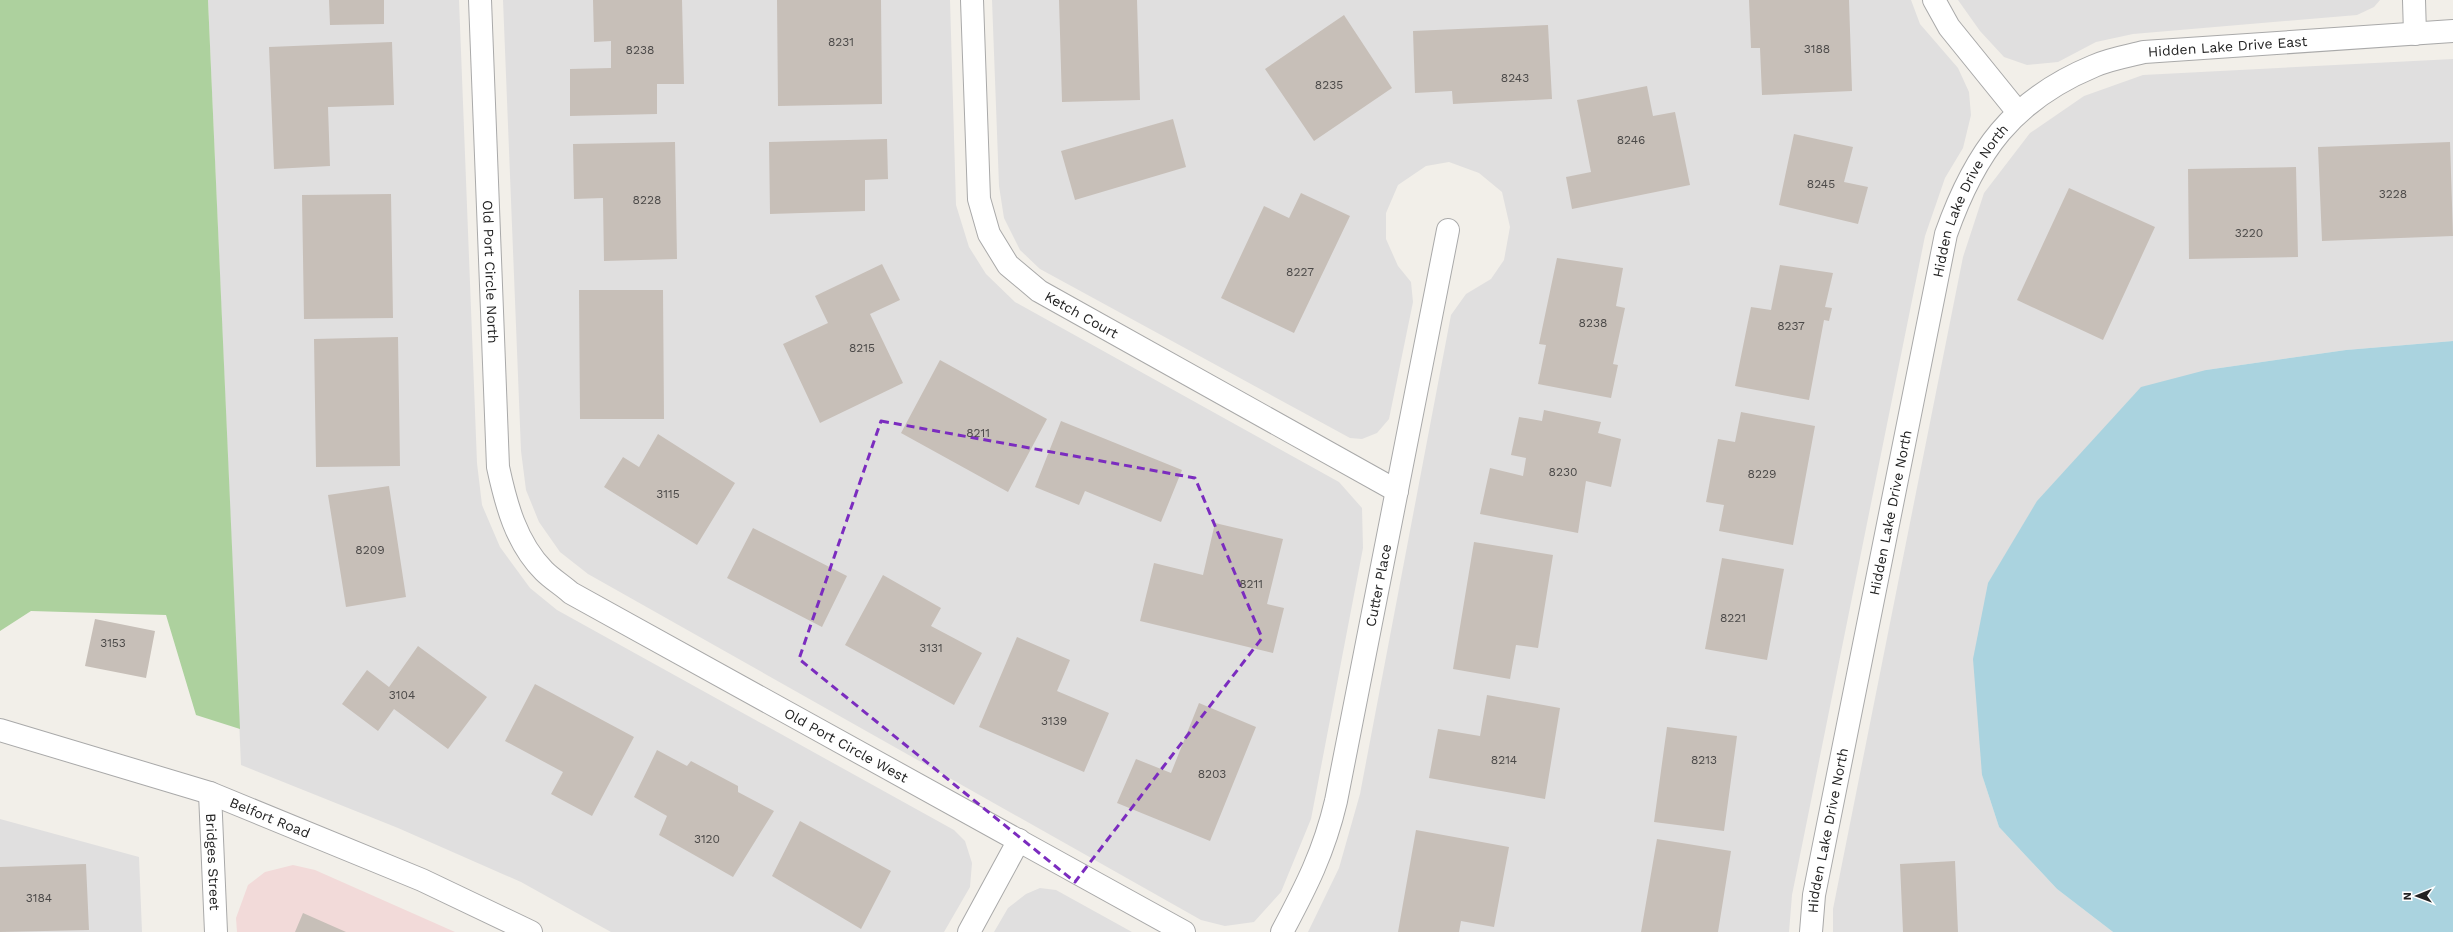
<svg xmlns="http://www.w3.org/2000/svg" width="2453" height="932" font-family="'Work Sans',sans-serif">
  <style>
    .residential { fill: #e0dfdf }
    .commercial { fill: #f2dad9 }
    .forest { fill: #add19e }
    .water { fill: #aad3df }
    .building { fill: #c7bfb8 }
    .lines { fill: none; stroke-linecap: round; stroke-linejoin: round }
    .minor-casing { stroke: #a9a9a9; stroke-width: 24 }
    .minor { stroke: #fff; stroke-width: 22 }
    .marked { fill: none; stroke: #7b2cbf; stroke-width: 3; stroke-dasharray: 8 5; stroke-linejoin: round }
    .labels { text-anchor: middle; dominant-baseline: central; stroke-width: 3.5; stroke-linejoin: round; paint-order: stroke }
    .number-label { font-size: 12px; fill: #4b4948 }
    .street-label { font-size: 14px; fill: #222; stroke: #fff }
  </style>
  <rect width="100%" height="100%" fill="#f2efe9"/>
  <path class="residential" d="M 208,0 L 459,0 L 477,463 L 482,505 L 500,547 L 530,588 L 557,610 L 954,830 L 965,841 L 972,863 L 970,887 L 944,932 L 611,932 L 521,882 L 398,828 L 241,765 Z
    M 503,0 L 950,0 L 956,205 L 969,247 L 986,274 L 1015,302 L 1339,482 L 1362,508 L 1363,548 L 1311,819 L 1281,892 L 1254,922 L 1225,926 L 1201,920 L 588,574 L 560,552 L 539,522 L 526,490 L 521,451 Z
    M 992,0 L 1911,0 L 1920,24 L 1958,68 L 1969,92 L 1971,115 L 1963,148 L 1945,178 L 1925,236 L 1792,895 L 1789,932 L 1308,932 L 1339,868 L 1360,794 L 1451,315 L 1466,294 L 1491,279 L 1504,260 L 1510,227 L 1502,192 L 1479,173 L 1449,162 L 1426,166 L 1398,185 L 1386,213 L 1386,239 L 1398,266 L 1411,282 L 1413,302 L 1389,419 L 1377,433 L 1362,439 L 1350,438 L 1040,269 L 1020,250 L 1004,218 L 999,186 Z
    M 1958,0 L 2380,0 L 2374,7 L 2357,15 L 2133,34 L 2096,42 L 2058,62 L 2027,65 L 2004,57 L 1980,31 Z
    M 2453,59 L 2453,341 L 2346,350 L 2206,370 L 1982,775 L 1999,827 L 2057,889 L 2113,932 L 1833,932 L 1833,909 L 1963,257 L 1984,193 L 2030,133 L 2084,96 L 2143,75 Z
    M 0,819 L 139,857 L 142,932 L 0,932 Z
    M 1040,888 L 1056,890 L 1132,932 L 994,932 L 1008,908 L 1026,894 Z"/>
  <path class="commercial" d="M 293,865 L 315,870 L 455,932 L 237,932 L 236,918 L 248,885 L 265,872 Z"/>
  <path class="forest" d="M 0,0 L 208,0 L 240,729 L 196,715 L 166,615 L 31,611 L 0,631 Z"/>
  <path class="water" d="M 2453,341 L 2453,932 L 2113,932 L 2057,889 L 1999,827 L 1982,775 L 1973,659 L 1988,583 L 2037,501 L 2141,387 L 2206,370 L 2346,350 Z"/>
  <path class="building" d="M 329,0 L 384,0 L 384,24 L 330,25 Z
    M 593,0 L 682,0 L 684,84 L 657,84 L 657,114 L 570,116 L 570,69 L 611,68 L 611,41 L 594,42 Z
    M 777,0 L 881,0 L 882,104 L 778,106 Z
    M 1059,0 L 1137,0 L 1140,100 L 1062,102 Z
    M 1749,0 L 1849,0 L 1852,91 L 1762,95 L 1760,48 L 1751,48 Z
    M 1344,15 L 1392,88 L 1314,141 L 1265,69 Z
    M 1548,25 L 1552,99 L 1453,104 L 1452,91 L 1415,93 L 1413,31 Z
    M 392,42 L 394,105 L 328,107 L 330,166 L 274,169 L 269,47 Z
    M 1647,86 L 1653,116 L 1675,112 L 1690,185 L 1572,209 L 1566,177 L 1591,172 L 1577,100 Z
    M 1173,119 L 1186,167 L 1075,200 L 1061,151 Z
    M 1794,134 L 1853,147 L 1844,182 L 1868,187 L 1858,224 L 1779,205 Z
    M 887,139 L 888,179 L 865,180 L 865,211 L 770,214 L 769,142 Z
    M 675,142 L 677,259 L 604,261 L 603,198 L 574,199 L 573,144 Z
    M 2450,142 L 2453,236 L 2322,241 L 2318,147 Z
    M 2296,167 L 2298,257 L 2189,259 L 2188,169 Z
    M 2069,188 L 2155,227 L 2103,340 L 2017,300 Z
    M 1301,193 L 1350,216 L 1294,333 L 1221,298 L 1264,206 L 1289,218 Z
    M 391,194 L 393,318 L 304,319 L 302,195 Z
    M 1557,258 L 1623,268 L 1616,306 L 1625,308 L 1613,364 L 1618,365 L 1611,398 L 1538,384 L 1546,345 L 1539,344 Z
    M 882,264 L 900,300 L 870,314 L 903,383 L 820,423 L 783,344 L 828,323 L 815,296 Z
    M 1780,265 L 1833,273 L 1825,307 L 1832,308 L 1829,321 L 1824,320 L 1809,400 L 1735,386 L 1751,307 L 1771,310 Z
    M 579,290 L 663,290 L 664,419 L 580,419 Z
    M 398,337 L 400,466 L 316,467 L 314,339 Z
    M 940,360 L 1047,419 L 1008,492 L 901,433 Z
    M 1544,410 L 1601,422 L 1598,433 L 1621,439 L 1611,487 L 1586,481 L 1578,533 L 1480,514 L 1490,468 L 1523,476 L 1526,458 L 1511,455 L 1519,417 L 1542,421 Z
    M 1741,412 L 1815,426 L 1793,545 L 1719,531 L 1724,505 L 1706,502 L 1718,439 L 1735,442 Z
    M 1061,421 L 1182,470 L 1161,522 L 1085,491 L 1079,505 L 1035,487 Z
    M 658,434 L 735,483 L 697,545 L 604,487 L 623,457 L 639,467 Z
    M 389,486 L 406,597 L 346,607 L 328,495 Z
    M 1215,523 L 1283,539 L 1267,604 L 1284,608 L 1273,653 L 1140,621 L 1154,563 L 1203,575 Z
    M 753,528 L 847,576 L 822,627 L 727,578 Z
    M 1474,542 L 1553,555 L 1538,648 L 1516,645 L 1510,679 L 1453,669 Z
    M 1722,558 L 1784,569 L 1767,660 L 1705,649 Z
    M 883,575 L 941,608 L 931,626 L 982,653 L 954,705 L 845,645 Z
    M 95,619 L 155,631 L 146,678 L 85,666 Z
    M 1017,637 L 1070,660 L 1057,691 L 1109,713 L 1084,772 L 979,727 Z
    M 418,646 L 487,697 L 448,749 L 394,709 L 378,731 L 342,704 L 367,670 L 389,687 Z
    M 535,684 L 634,737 L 592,816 L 551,794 L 563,772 L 505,741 Z
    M 1487,695 L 1560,708 L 1545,799 L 1429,778 L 1438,729 L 1480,736 Z
    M 1199,703 L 1256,727 L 1210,841 L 1117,803 L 1136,759 L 1171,773 Z
    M 1667,727 L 1737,736 L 1724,831 L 1654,822 Z
    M 657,750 L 687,766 L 691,761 L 738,786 L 738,792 L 774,811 L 733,877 L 659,835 L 667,816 L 634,797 Z
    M 800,821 L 891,871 L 861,929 L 772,876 Z
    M 1416,830 L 1509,847 L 1494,927 L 1461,921 L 1459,932 L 1398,932 Z
    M 1657,839 L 1731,851 L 1718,932 L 1641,932 Z
    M 1955,861 L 1958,932 L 1903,932 L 1900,864 Z
    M 86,864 L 89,930 L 0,932 L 0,867 Z
    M 303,913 L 346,932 L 295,932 Z"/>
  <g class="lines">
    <defs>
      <g id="minor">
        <path id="s1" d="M 480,0 L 498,467 C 506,504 516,543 544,571 C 552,579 562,585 571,593 L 1184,932"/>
        <path id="s2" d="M 972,0 L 979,199 L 989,234 L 1008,265 L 1039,291 L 1397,491"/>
        <path d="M 1934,0 L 1949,27 L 2017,111"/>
        <path d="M 2414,0 L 2415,34"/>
        <path id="s3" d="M 0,730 L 210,793 L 422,880 L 531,932"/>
        <path id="s4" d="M 210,793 L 216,932"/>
        <path d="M 969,932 L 1019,840"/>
        <path id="s5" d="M 1282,932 C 1306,887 1324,852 1336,801 L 1448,230"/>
        <path id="s6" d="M 1811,932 L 1814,895 L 1946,234 C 1975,152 2012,100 2094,66 C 2109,59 2128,56 2144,52 L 2453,31"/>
      </g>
    </defs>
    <use href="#minor" class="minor-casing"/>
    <use href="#minor" class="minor"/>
  </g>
  <path class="marked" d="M 881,421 L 1195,478 L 1262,638 L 1075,882 L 799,659 Z"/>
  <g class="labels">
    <g class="number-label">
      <text x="841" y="42">8231</text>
      <text x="1817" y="49">3188</text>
      <text x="640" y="50">8238</text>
      <text x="1515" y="78">8243</text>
      <text x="1329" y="85">8235</text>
      <text x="1631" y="140">8246</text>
      <text x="1821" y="184">8245</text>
      <text x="2393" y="194">3228</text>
      <text x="647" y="200">8228</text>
      <text x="2249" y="233">3220</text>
      <text x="1300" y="272">8227</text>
      <text x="1593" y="323">8238</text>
      <text x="1791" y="326">8237</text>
      <text x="862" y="348">8215</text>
      <text x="978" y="433">8211</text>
      <text x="1563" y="472">8230</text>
      <text x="1762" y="474">8229</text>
      <text x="668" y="494">3115</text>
      <text x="370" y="550">8209</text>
      <text x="1251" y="584">8211</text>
      <text x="1733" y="618">8221</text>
      <text x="113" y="643">3153</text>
      <text x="931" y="648">3131</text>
      <text x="402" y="695">3104</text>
      <text x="1054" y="721">3139</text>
      <text x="1504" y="760">8214</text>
      <text x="1704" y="760">8213</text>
      <text x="1212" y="774">8203</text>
      <text x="707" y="839">3120</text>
      <text x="39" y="898">3184</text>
    </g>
    <g class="street-label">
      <text stroke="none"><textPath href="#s6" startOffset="1079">Hidden Lake Drive East</textPath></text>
      <text stroke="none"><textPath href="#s6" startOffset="751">Hidden Lake Drive North</textPath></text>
      <text stroke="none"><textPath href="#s1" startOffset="272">Old Port Circle North</textPath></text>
      <text stroke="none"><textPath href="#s2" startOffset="361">Ketch Court</textPath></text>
      <text stroke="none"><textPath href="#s6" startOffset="427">Hidden Lake Drive North</textPath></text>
      <text stroke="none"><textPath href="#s5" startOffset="362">Cutter Place</textPath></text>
      <text stroke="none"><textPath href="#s1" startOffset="932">Old Port Circle West</textPath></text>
      <text stroke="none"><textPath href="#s3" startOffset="284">Belfort Road</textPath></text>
      <text stroke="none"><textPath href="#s6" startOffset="103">Hidden Lake Drive North</textPath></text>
      <text stroke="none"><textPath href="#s4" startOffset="69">Bridges Street</textPath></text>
    </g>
  </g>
  <g transform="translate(2417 896) rotate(269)" stroke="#ffffff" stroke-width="3" paint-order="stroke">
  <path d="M0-3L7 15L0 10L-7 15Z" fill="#222222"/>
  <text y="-6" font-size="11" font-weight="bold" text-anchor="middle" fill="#222222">N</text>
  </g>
</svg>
